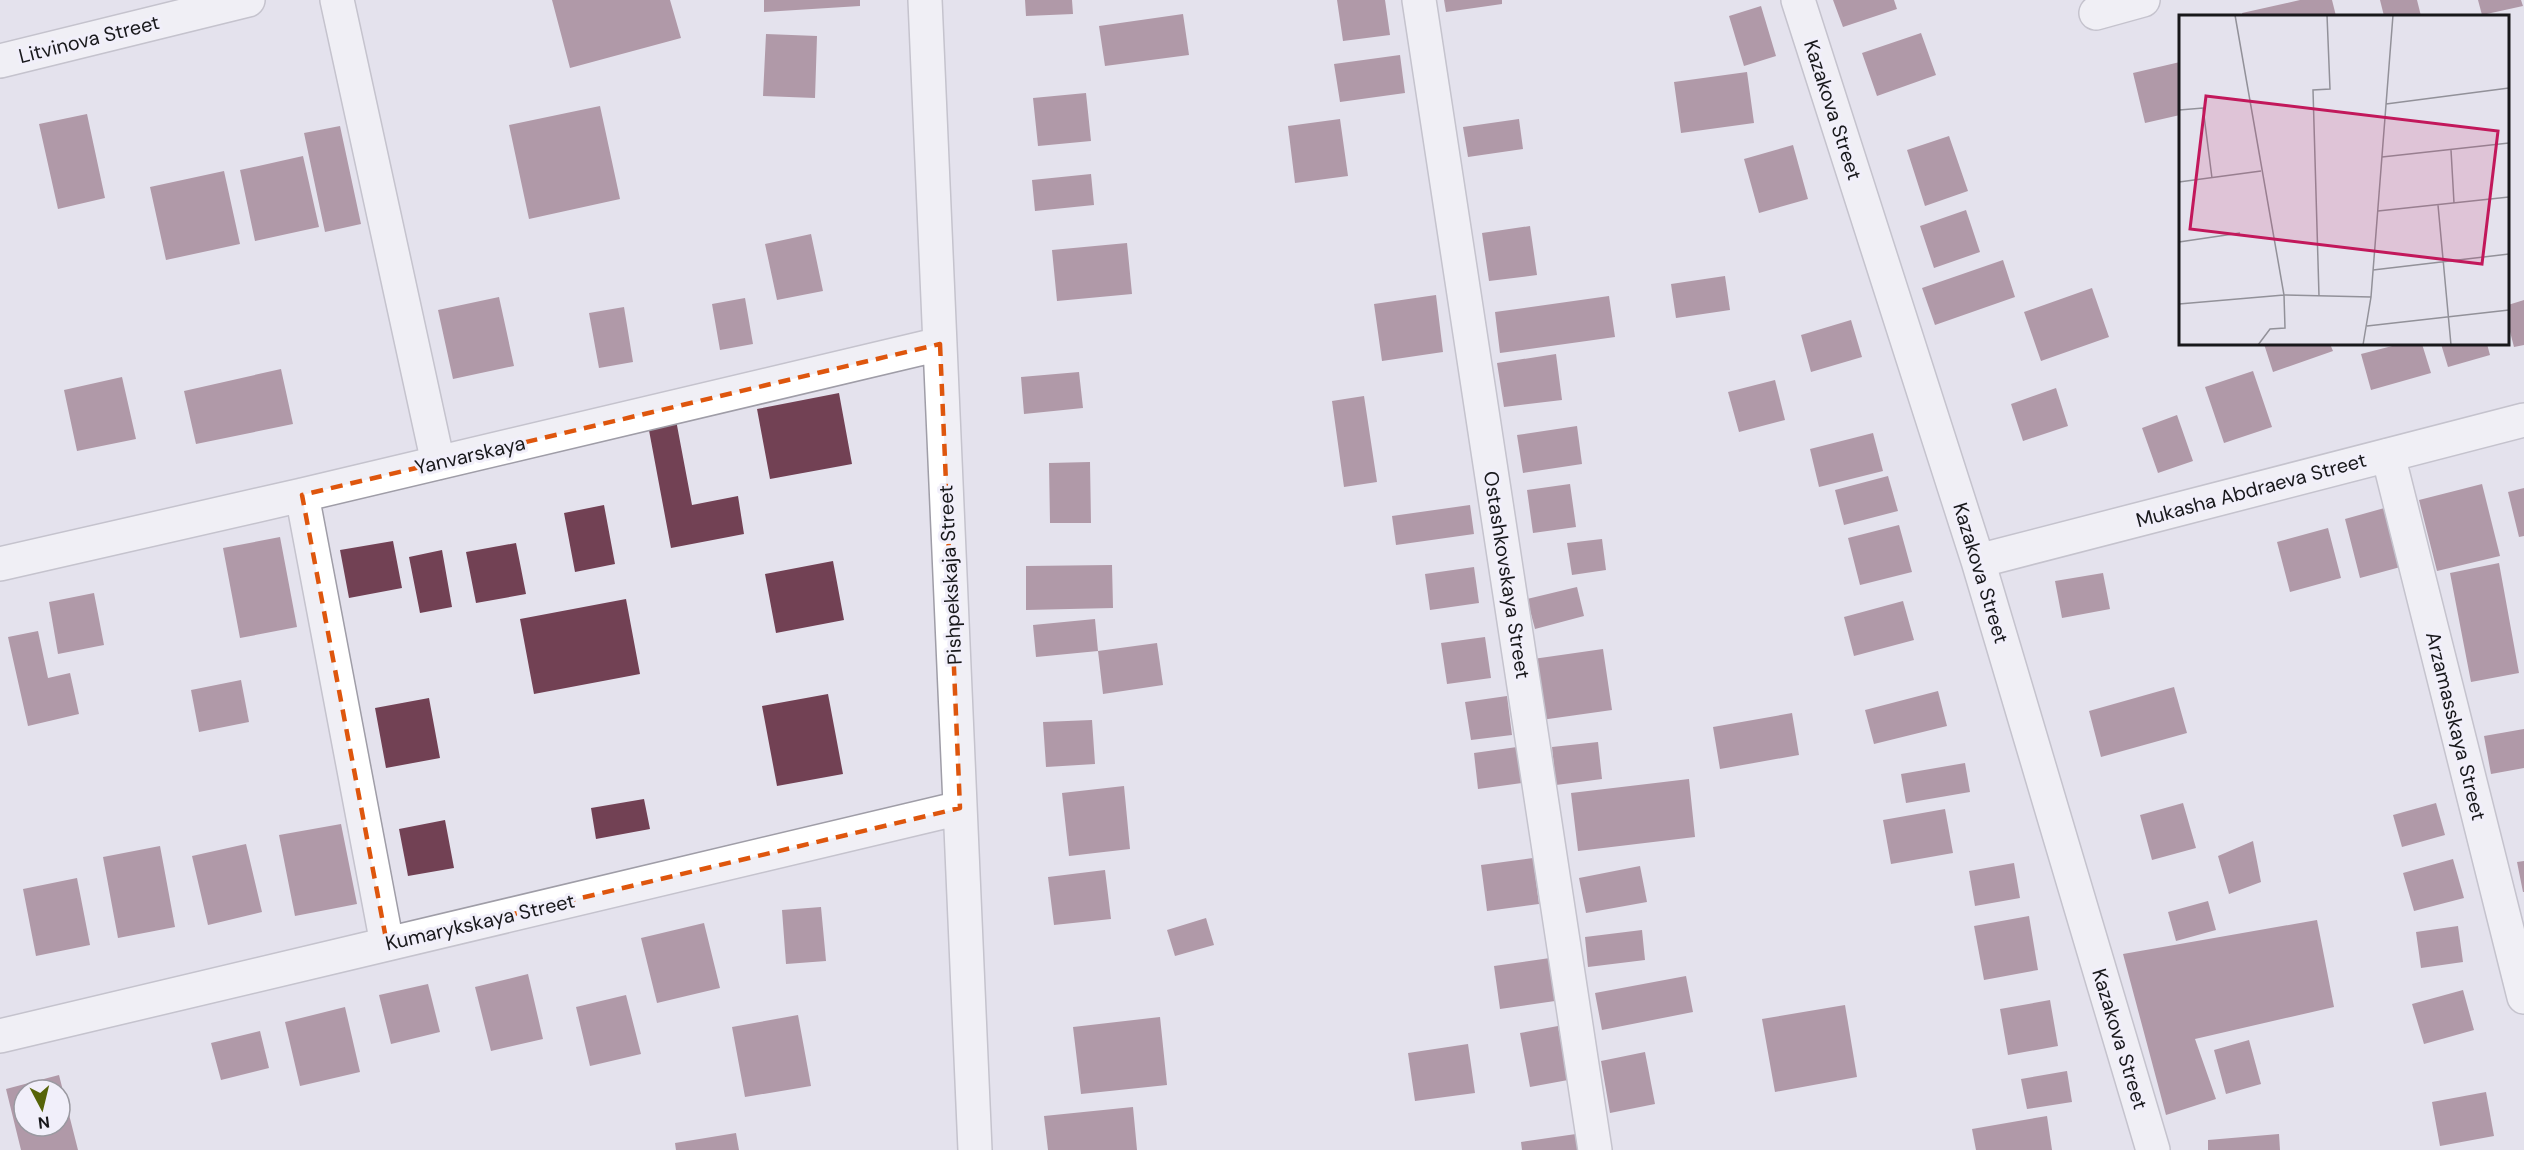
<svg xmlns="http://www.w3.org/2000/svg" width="2524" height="1150" font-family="'DM Sans',sans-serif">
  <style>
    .building { fill: #724154; fill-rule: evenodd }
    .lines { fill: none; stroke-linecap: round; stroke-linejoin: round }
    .minor-casing { stroke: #9f9da7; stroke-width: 36 }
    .minor { stroke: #fff; stroke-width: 33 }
    .marked { fill: none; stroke: #de560d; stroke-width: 4.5; stroke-dasharray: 12 8; stroke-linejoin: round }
    .labels { text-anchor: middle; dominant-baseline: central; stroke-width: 6; stroke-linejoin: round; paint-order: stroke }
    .street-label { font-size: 20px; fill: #18181b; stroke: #f1effa }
    .inset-road { fill: none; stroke: #929199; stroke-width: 1.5 }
    .view { fill: #c2185b; fill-opacity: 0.15; stroke: #c2185b; stroke-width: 3 }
    .inset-edge { fill: none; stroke: #18181b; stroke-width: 3 }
  </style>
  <rect width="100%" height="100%" fill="#e4e2ed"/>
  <path class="building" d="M 552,0 L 670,0 L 681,38 L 570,68 Z
    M 764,0 L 860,0 L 860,6 L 764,12 Z
    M 1025,0 L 1072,0 L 1073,14 L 1026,16 Z
    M 1337,0 L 1385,0 L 1390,35 L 1343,41 Z
    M 1444,0 L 1502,0 L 1502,4 L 1446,12 Z
    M 1833,0 L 1894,0 L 1897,9 L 1843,27 Z
    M 2300,0 L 2332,0 L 2336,16 L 2243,16 L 2242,13 Z
    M 2380,0 L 2417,0 L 2421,16 L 2384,16 Z
    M 2478,0 L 2521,0 L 2523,6 L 2482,15 Z
    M 1761,6 L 1776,56 L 1744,66 L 1729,16 Z
    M 1183,14 L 1189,55 L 1105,66 L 1099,26 Z
    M 1921,33 L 1936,75 L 1877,96 L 1862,53 Z
    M 766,34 L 817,36 L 815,98 L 763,96 Z
    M 1400,55 L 1405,93 L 1340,102 L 1334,64 Z
    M 2180,62 L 2180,115 L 2145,123 L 2133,73 Z
    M 1747,72 L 1754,123 L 1681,133 L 1674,82 Z
    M 1086,93 L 1091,141 L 1038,146 L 1033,98 Z
    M 600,106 L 620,199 L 529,219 L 509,125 Z
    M 87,114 L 105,198 L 58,209 L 39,124 Z
    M 1340,119 L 1348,176 L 1295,183 L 1288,126 Z
    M 1519,119 L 1523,149 L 1468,157 L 1463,127 Z
    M 340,126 L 361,224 L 325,232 L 304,133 Z
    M 1949,136 L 1968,191 L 1925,206 L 1907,150 Z
    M 1793,145 L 1808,199 L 1759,213 L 1744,159 Z
    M 303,156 L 319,227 L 255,241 L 240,170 Z
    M 224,171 L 240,244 L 166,260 L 150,187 Z
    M 1091,174 L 1094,205 L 1035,211 L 1032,180 Z
    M 1966,210 L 1980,252 L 1934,268 L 1920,226 Z
    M 1530,226 L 1537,275 L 1489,281 L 1482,233 Z
    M 811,234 L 823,291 L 777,300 L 765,244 Z
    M 1127,243 L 1132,294 L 1057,301 L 1052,250 Z
    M 2003,260 L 2015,297 L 1935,325 L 1922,288 Z
    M 1725,276 L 1730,310 L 1676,318 L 1671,284 Z
    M 2092,288 L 2109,337 L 2041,361 L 2024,312 Z
    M 1436,295 L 1443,352 L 1382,361 L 1374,304 Z
    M 1609,296 L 1615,337 L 1500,353 L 1495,312 Z
    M 499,297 L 514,366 L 453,379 L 438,310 Z
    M 745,298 L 753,344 L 720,350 L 712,304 Z
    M 2524,300 L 2524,345 L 2514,347 L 2508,324 L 2508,305 Z
    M 624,307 L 633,362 L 599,368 L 589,313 Z
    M 1851,320 L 1862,357 L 1811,372 L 1801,335 Z
    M 2264,344 L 2330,344 L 2333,351 L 2273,372 Z
    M 2400,344 L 2422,344 L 2431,373 L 2371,390 L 2361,354 Z
    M 2441,344 L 2487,344 L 2490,355 L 2448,367 Z
    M 1556,354 L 1562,400 L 1504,407 L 1497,363 Z
    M 281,369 L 293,424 L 196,444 L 184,391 Z
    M 2253,371 L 2272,427 L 2224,443 L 2205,387 Z
    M 1079,372 L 1083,408 L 1024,414 L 1021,377 Z
    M 122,377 L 136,439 L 77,451 L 64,390 Z
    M 1775,380 L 1785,420 L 1739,432 L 1728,392 Z
    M 2056,388 L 2068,426 L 2023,441 L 2011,404 Z
    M 839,393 L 852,464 L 770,479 L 757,409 Z
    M 1364,396 L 1377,482 L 1344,487 L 1332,401 Z
    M 2177,415 L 2193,461 L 2158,473 L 2142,428 Z
    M 676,420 L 692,505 L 738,496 L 744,534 L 671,548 L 648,425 Z
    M 1577,426 L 1582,464 L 1523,473 L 1517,435 Z
    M 1873,433 L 1883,471 L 1819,487 L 1810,449 Z
    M 1090,462 L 1091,523 L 1050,523 L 1049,463 Z
    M 1888,476 L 1898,511 L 1844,525 L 1835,490 Z
    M 1570,484 L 1576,527 L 1533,533 L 1527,490 Z
    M 2482,484 L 2500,556 L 2437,571 L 2419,500 Z
    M 2524,488 L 2524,536 L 2519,537 L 2508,492 Z
    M 604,505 L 615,564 L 575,572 L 564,513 Z
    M 1470,505 L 1474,534 L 1396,545 L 1392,516 Z
    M 2388,507 L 2404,566 L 2360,578 L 2345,519 Z
    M 1899,525 L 1912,572 L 1860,585 L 1848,538 Z
    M 2328,528 L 2341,578 L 2290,592 L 2277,542 Z
    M 280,537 L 297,627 L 240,638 L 223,548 Z
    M 1602,539 L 1606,570 L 1572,575 L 1567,543 Z
    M 393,541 L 402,588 L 349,598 L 340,550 Z
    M 516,543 L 526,594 L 476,603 L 466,552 Z
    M 442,550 L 452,607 L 420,613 L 409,557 Z
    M 833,561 L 844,620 L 776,633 L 765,574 Z
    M 2499,563 L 2519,673 L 2471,682 L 2450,573 Z
    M 1112,565 L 1113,608 L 1026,610 L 1026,566 Z
    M 1474,567 L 1479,603 L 1430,610 L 1425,574 Z
    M 2103,573 L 2110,609 L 2062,618 L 2055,581 Z
    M 1577,587 L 1584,616 L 1535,629 L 1527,599 Z
    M 94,593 L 104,645 L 58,654 L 49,602 Z
    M 626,599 L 640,674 L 534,694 L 520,619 Z
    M 1903,601 L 1914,640 L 1854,656 L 1844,617 Z
    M 1095,619 L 1098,651 L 1157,643 L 1163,685 L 1103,694 L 1098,651 L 1036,657 L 1033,625 Z
    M 38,631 L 48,678 L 70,673 L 79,714 L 28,726 L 8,637 Z
    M 1485,637 L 1491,678 L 1447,684 L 1441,643 Z
    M 1603,649 L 1612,710 L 1541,720 L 1533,659 Z
    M 241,680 L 249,722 L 199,732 L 191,690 Z
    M 2174,687 L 2187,733 L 2101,757 L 2089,711 Z
    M 1938,691 L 1947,726 L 1874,744 L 1865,710 Z
    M 828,694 L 843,774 L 777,786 L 762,706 Z
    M 1507,696 L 1512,735 L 1471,740 L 1465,702 Z
    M 429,698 L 440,758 L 386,768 L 375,708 Z
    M 1792,713 L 1799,755 L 1720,769 L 1713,727 Z
    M 1092,720 L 1095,764 L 1046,767 L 1043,722 Z
    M 2524,729 L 2524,768 L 2491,774 L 2484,736 Z
    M 1598,742 L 1602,779 L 1556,785 L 1552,747 Z
    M 1517,747 L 1522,783 L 1478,789 L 1474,753 Z
    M 1965,763 L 1970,792 L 1906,803 L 1901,774 Z
    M 1689,779 L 1695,837 L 1578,851 L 1571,793 Z
    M 1124,786 L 1130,849 L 1069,856 L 1062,793 Z
    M 644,799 L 650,829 L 596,839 L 591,808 Z
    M 2183,803 L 2196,848 L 2152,860 L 2140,815 Z
    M 2436,803 L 2445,835 L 2402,847 L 2393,815 Z
    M 1945,809 L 1953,853 L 1891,864 L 1883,820 Z
    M 445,820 L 454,868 L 408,876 L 399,829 Z
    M 341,824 L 357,904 L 295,916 L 279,835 Z
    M 2253,841 L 2261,882 L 2229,894 L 2218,856 Z
    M 246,844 L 262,912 L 208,925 L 192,856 Z
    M 160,846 L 175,927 L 118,938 L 103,857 Z
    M 1533,858 L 1539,904 L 1487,911 L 1481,865 Z
    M 2453,859 L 2464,898 L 2414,911 L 2403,873 Z
    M 2524,861 L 2524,892 L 2523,892 L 2517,862 Z
    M 2014,863 L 2020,898 L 1975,906 L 1969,871 Z
    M 1640,866 L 1647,902 L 1586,913 L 1579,878 Z
    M 1105,870 L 1111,919 L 1054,925 L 1048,877 Z
    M 77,878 L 90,945 L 36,956 L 23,889 Z
    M 2208,901 L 2216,930 L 2176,941 L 2168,912 Z
    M 821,907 L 826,961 L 786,964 L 782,910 Z
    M 2029,916 L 2038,970 L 1984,980 L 1974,926 Z
    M 1206,918 L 1214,945 L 1175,956 L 1167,930 Z
    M 2317,920 L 2334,1007 L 2195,1039 L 2216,1099 L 2166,1115 L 2123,954 Z
    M 704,923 L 720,988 L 657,1003 L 641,938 Z
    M 2458,926 L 2463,962 L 2421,968 L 2416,932 Z
    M 1642,930 L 1645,960 L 1588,967 L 1585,937 Z
    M 1550,958 L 1555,1001 L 1500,1009 L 1494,966 Z
    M 528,974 L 543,1039 L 491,1051 L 475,987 Z
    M 1686,976 L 1693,1012 L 1602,1030 L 1595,993 Z
    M 428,984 L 440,1032 L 391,1044 L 379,995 Z
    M 2463,990 L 2474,1030 L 2424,1044 L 2412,1004 Z
    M 626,995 L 641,1054 L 590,1066 L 576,1007 Z
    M 2050,1000 L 2058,1046 L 2008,1055 L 2000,1009 Z
    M 1845,1005 L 1857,1077 L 1775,1092 L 1762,1019 Z
    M 345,1007 L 360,1072 L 300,1086 L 285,1022 Z
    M 798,1015 L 811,1086 L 745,1097 L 732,1027 Z
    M 1160,1017 L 1167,1085 L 1081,1094 L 1073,1027 Z
    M 1558,1026 L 1568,1080 L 1530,1087 L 1520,1033 Z
    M 260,1031 L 269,1068 L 221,1080 L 211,1043 Z
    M 2249,1040 L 2261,1084 L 2226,1094 L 2214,1050 Z
    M 1468,1044 L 1475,1093 L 1415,1101 L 1408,1053 Z
    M 1645,1052 L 1655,1104 L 1610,1113 L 1601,1061 Z
    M 2067,1071 L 2072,1102 L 2027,1109 L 2021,1079 Z
    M 59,1075 L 78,1150 L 21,1150 L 6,1089 ZM 24,1090 L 60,1090 L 60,1126 L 24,1126 Z
    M 2486,1092 L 2494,1136 L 2440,1146 L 2432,1102 Z
    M 1133,1107 L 1137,1150 L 1048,1150 L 1044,1116 Z
    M 2047,1116 L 2052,1150 L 1976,1150 L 1972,1129 Z
    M 736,1133 L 739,1150 L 676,1150 L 675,1143 Z
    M 1576,1134 L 1578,1150 L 1522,1150 L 1521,1142 Z
    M 2279,1134 L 2280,1150 L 2208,1150 L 2208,1140 Z"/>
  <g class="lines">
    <defs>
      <path id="minor" d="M 337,0 L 438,463
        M 925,0 L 975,1150
        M 1419,0 L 1595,1150
        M 1798,0 L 1978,561 L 2153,1150
        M 2096,13 L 2143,0
        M 0,61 L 248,0
        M 2388,455 L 2524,997
        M 302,495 L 387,944
        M 1978,561 L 2524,420
        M 0,564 L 302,495 L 940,344
        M 0,1036 L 960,808"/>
    </defs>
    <use href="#minor" class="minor-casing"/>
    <use href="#minor" class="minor"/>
  </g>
  <path d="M0 0H2524V1150H0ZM 940,344 L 960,808 L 387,944 L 302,495 Z" fill="#e4e2ed" fill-opacity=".55" fill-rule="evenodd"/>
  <path class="marked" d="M 940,344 L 960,808 L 387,944 L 302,495 Z"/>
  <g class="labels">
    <g class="street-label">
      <text transform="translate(89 39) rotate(-14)">Litvinova Street</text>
      <text transform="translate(1833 110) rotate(72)">Kazakova Street</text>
      <text transform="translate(470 455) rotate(-13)">Yanvarskaya</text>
      <text transform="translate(2251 490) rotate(-15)">Mukasha Abdraeva Street</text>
      <text transform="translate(1981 573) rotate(73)">Kazakova Street</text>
      <text transform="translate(950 575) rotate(-93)">Pishpekskaja Street</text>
      <text transform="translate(1507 575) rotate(81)">Ostashkovskaya Street</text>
      <text transform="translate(2456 726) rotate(76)">Arzamasskaya Street</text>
      <text transform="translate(480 922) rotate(-13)">Kumarykskaya Street</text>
      <text transform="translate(2120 1039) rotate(73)">Kazakova Street</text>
    </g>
  </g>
  <g transform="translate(2179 15)">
    <rect width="330" height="330" fill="#e4e2ed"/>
    <path class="inset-road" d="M 56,0 L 105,280 L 106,313 L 91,314 L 79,330M 207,89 L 330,73M 0,95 L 24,93 L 33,163M 272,135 L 275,188M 203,142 L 330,128M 0,167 L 82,156M 259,190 L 272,330M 199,196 L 330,182M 0,227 L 61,218M 194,255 L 330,239M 140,281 L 134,75 L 151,74 L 148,0M 0,289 L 105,280 L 192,282M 188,311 L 330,295M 184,330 L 192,282 L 214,0"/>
    <path class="view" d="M 27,81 L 319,116 L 303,249 L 11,214 Z"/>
    <rect width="330" height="330" class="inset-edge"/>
  </g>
  <g transform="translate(42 1108) rotate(173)"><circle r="28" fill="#f1effa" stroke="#9a99a1" stroke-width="1.5"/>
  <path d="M0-4.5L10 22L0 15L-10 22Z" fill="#566408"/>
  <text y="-9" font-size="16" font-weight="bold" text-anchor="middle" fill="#18181b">N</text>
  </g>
</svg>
